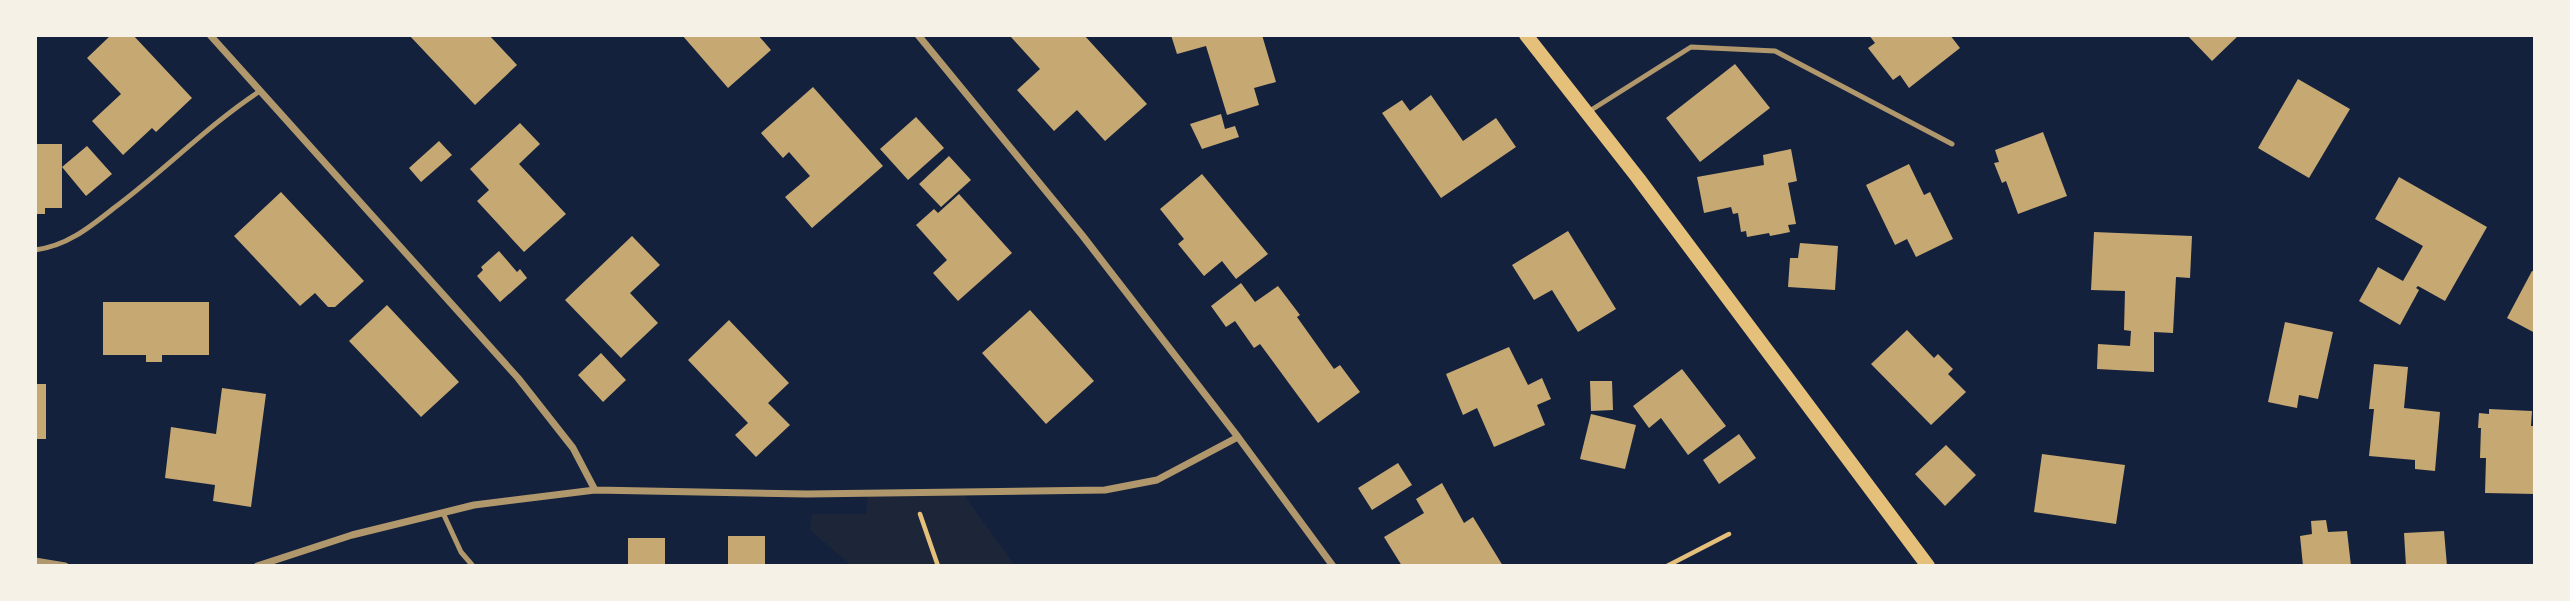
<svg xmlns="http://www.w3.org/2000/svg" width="2570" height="601" font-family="'Zilla Slab',serif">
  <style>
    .green { fill: #1d2539 }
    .building { fill: #c6a872 }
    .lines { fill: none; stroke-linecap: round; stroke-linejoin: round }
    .path { stroke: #e5c07b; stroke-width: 4.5 }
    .service { stroke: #b1986c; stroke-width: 5 }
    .minor { stroke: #b1986c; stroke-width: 7 }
    .secondary { stroke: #e5c07b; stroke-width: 14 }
  </style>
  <rect width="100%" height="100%" fill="#14213d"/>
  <path class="green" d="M 961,491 L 1015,566 L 852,566 L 810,530 L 812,514 L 866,514 L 868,493 Z"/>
  <path class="building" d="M 111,35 L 133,35 L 192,98 L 156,132 L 152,128 L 123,155 L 92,121 L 121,94 L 87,58 Z
    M 409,35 L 489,35 L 517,65 L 475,105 Z
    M 682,35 L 758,35 L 771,50 L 728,88 Z
    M 1013,35 L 1084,35 L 1147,104 L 1105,141 L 1077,110 L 1054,131 L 1017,90 L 1040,69 L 1011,37 Z
    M 1171,35 L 1262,35 L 1276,82 L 1254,88 L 1259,105 L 1227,115 L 1206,46 L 1177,54 Z
    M 1869,35 L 1950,35 L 1960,48 L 1909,88 L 1900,75 L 1893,80 L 1868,48 L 1875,43 Z
    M 2187,35 L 2239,35 L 2212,61 Z
    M 1735,64 L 1770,108 L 1700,162 L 1666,118 Z
    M 2298,79 L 2350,109 L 2309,178 L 2258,148 Z
    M 813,87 L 883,166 L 812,228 L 785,197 L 810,176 L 789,152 L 783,158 L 761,133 Z
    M 1431,95 L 1463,141 L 1496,118 L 1516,147 L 1441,198 L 1382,113 L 1402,100 L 1410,111 Z
    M 1221,114 L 1225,129 L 1235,126 L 1239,137 L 1202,149 L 1190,124 Z
    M 916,117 L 944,148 L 908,180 L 880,149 Z
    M 520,123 L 540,144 L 519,164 L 566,214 L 524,252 L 477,201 L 489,190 L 470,169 Z
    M 2043,132 L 2067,196 L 2018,214 L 2006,181 L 2002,183 L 1994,163 L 1999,162 L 1995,150 Z
    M 439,141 L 452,155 L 421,182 L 409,168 Z
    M 35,144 L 62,144 L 62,167 L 87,146 L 112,174 L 86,196 L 62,167 L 62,208 L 45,208 L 45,214 L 35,214 Z
    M 1791,149 L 1797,181 L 1788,183 L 1796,224 L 1788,225 L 1790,232 L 1770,236 L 1769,233 L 1747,237 L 1746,231 L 1741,232 L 1738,213 L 1733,214 L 1731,207 L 1704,213 L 1697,177 L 1764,165 L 1763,155 Z
    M 949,156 L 971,180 L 941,207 L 919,184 Z
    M 1909,164 L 1924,195 L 1930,192 L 1953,239 L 1916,257 L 1907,239 L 1895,245 L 1866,185 Z
    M 1202,174 L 1268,254 L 1236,279 L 1222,261 L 1204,276 L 1178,244 L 1184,239 L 1160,209 Z
    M 2399,177 L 2487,227 L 2445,301 L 2418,286 L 2416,288 L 2419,290 L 2400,325 L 2359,301 L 2378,267 L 2403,281 L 2423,246 L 2375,219 Z
    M 281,192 L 364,281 L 335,307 L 328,307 L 315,293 L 300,306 L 234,236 Z
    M 959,194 L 1012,253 L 958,301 L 933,273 L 947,260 L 916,225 L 934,209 L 938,213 Z
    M 1568,231 L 1616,309 L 1578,332 L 1552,290 L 1534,300 L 1512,265 Z
    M 2094,232 L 2192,236 L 2190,278 L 2176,277 L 2173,333 L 2154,332 L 2154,372 L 2097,369 L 2098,344 L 2130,346 L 2131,331 L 2124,330 L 2125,291 L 2091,290 Z
    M 632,236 L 660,265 L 630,293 L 658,323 L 621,358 L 565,300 Z
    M 1800,243 L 1838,246 L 1835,290 L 1788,287 L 1790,258 L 1798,258 Z
    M 499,251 L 517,272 L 520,269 L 527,278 L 500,302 L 477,276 L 483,270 L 481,267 Z
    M 2532,271 L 2535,272 L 2535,333 L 2507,318 Z
    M 1241,283 L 1255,302 L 1278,286 L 1300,315 L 1297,317 L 1334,369 L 1340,365 L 1360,392 L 1318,423 L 1260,344 L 1254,348 L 1235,321 L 1226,327 L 1211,306 Z
    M 103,302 L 209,302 L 209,355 L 162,355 L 162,362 L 146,362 L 146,355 L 103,355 Z
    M 387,305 L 459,382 L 421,417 L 349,341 Z
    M 1030,310 L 1094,381 L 1046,424 L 982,353 Z
    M 729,320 L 789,383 L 768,403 L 790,425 L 756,457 L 735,435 L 748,423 L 688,360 Z
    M 2285,322 L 2333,332 L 2318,399 L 2299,395 L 2297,408 L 2268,402 Z
    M 1907,330 L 1934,358 L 1938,354 L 1953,369 L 1948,374 L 1966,392 L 1931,425 L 1871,364 Z
    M 1509,347 L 1528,385 L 1542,378 L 1551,399 L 1537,405 L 1545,425 L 1494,447 L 1477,408 L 1463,415 L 1446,374 Z
    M 601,353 L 626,380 L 603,402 L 578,375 Z
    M 2374,364 L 2408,367 L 2404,408 L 2440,412 L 2435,471 L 2415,469 L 2415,460 L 2369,456 L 2374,409 L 2369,409 Z
    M 1682,369 L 1726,426 L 1688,455 L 1661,418 L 1649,428 L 1633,406 Z
    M 1590,381 L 1612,381 L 1613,410 L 1591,411 Z
    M 35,384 L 46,384 L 46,439 L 35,439 Z
    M 222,388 L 266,394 L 251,507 L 213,501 L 215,485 L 165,478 L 171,427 L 216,434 Z
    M 2489,409 L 2532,411 L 2531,426 L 2535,426 L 2535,494 L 2485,493 L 2486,458 L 2480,458 L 2481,428 L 2478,428 L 2479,413 L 2489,414 Z
    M 1591,414 L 1636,425 L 1625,469 L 1580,459 Z
    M 1739,434 L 1756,458 L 1719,484 L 1703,460 Z
    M 1946,445 L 1976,475 L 1945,506 L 1915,474 Z
    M 2042,454 L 2125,465 L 2116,524 L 2034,512 Z
    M 1398,463 L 1412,485 L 1372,510 L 1358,488 Z
    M 1442,483 L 1464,523 L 1473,517 L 1503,566 L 1402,566 L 1384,537 L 1424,513 L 1416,499 Z
    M 2326,520 L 2328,532 L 2347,531 L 2351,566 L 2303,566 L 2300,536 L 2312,534 L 2311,521 Z
    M 2444,531 L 2447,566 L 2406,566 L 2404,533 Z
    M 728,536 L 765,536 L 765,566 L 728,566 Z
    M 628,538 L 665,538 L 665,566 L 628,566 Z"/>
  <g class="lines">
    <path class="path" d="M 920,514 L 938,566
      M 1667,566 L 1729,534"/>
    <path class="service" d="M 1588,112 L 1691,47 L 1775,51 L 1952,144
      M 35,250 C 67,246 90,227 114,208 C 164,171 208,125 260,91
      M 443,513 L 461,552 L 473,566"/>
    <path class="minor" d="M 210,35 L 518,378 L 573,448 L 595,490
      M 918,35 L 1082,235 L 1238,437 L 1333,566
      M 35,561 L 65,566
      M 257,566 L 352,535 L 474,505 L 595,490 L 807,494 L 1105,490 L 1157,480 L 1238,437"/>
    <path class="secondary" d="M 1526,35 L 1638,178 L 1928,566"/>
  </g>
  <rect width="2570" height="601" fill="none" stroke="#f6f1e7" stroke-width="74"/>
</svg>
